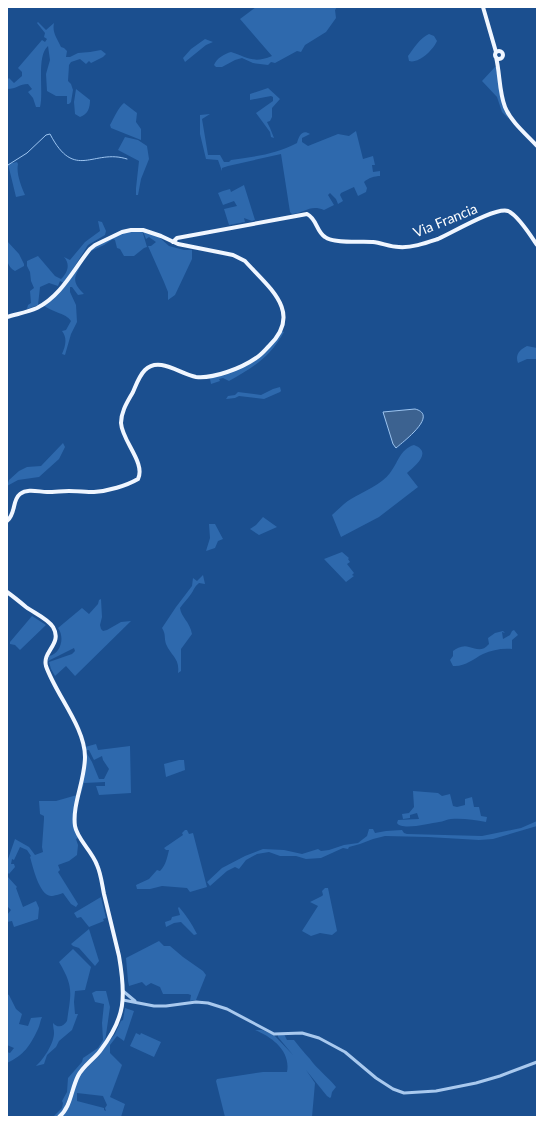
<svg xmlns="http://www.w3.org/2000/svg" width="544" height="1124" font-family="Lato,sans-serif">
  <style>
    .green { fill: #2e69ad; fill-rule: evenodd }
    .water { fill: #3c6290; stroke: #9cc4f0 }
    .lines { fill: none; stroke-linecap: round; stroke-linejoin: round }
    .stream { stroke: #9cc4f0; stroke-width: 1 }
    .minor { stroke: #a9c9ee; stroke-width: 3 }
    .major { stroke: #f0f6ff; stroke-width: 4 }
    .labels { text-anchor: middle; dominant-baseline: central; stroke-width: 3; stroke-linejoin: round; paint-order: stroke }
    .street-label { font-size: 14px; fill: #fff; stroke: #1b4f8f }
  </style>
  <rect width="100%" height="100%" fill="#1b4f8f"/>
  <path class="green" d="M 256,7 L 337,7 L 335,10 L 336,18 L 326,32 L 305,45 L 301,52 L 297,51 L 275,63 L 271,62 L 268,65 L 253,63 L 242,58 L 235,60 L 222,67 L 216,67 L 214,65 C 217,58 224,54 231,52 C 247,57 253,64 272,56 L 240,19 Z
    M 38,22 L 46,30 L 54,23 C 52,33 57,38 61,47 L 64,48 L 67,51 L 66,57 L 70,57 L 78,53 L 90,52 L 101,50 L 106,54 L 103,57 L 91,63 L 89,61 L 86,64 L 80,59 L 71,62 L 69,65 L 68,81 L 71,84 L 73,90 L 71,102 L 69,104 L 67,104 L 67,96 L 56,96 L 47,91 L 46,74 L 50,60 L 48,46 C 36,56 44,92 40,107 L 36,107 L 33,98 L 28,92 L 32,89 L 28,84 C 19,84 17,89 7,89 L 7,80 L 9,78 L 14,83 L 22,76 L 22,72 L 18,68 L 42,40 L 45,42 L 47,39 L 44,37 L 45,33 L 37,23 Z
    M 429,34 L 434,36 L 437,41 C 433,50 419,64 409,61 L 408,56 C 414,48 420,38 429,34 Z
    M 205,39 L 213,42 L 206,45 L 185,62 L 183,58 L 191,49 Z
    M 495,67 L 496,67 L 502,105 L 508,117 L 508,118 L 502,112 L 497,97 L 482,81 Z
    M 268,88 L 280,99 L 272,108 L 272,117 L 270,121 L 267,122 L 270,128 L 274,138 L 271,137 L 270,132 L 256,113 L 273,101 L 273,97 L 271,96 L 250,100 L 250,94 Z
    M 76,89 L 90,100 C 90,108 88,114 80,117 L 75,114 L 74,102 Z
    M 124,103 L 137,113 L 136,122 L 141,129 L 141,140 L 111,128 L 110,125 C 114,118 118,108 124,103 Z
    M 210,114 L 202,119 L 208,155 L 220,155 L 224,162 L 229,162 L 231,160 C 253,157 277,154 297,143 C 299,136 302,129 310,134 L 302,138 L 302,142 L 308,146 L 338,134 L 349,136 L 356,131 L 363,159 L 373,156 L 375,165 L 372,165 L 373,172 L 380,171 L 380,176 C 375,176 368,178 364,182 L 367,188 L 366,192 L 358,196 L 354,187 L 341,193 L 340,195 L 343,201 L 338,204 L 336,199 L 330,193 L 328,195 L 334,205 L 324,210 C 310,204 305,213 292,214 L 290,212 L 281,154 L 228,166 L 222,168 L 222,171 L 218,160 L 206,159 L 200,134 L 200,115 Z
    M 125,137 L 138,140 L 147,146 L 149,159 L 141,179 L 138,195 L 136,195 L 136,188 L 139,161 L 118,150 Z
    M 17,162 L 18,164 C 16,173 21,186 25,195 L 16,197 L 8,164 Z
    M 244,185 L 255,220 L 252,221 L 244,218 L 245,222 L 229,225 L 224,209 L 237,206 L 234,201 L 223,205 L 218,193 L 223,191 L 230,189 L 231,192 Z
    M 98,221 L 102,222 L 106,231 L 105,235 L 88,245 L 64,283 L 60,281 L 58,286 L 49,283 L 40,287 L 38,305 L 27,309 L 28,305 L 31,303 L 30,291 L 34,288 L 31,281 L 30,272 L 27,266 L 27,261 L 38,256 L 55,276 L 61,279 C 67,273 71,265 64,257 L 70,260 L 85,242 L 100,231 Z
    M 142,230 L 147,247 L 144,248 L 134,256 L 124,256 L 120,249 L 117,248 L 115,240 L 113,239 L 104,245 L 89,252 L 90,249 L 122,233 Z
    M 143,231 L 159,237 L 169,246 L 184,250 L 192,250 L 192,259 L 175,295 L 168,300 L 168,292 L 164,282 L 148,246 L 151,246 L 156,242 L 149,237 L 146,239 Z
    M 7,241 L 19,254 L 24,264 L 24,266 L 15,271 C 4,265 7,253 7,241 Z
    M 83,261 C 75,277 70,280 84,294 L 78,295 L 72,287 L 70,287 L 70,292 L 76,305 L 77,322 L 71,334 L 65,355 L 62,354 C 65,347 68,339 62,331 L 66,330 L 71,321 C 66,313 51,312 43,305 C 61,294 71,278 83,261 Z
    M 281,331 L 284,332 C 270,357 254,367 229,381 L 223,378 L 219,379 L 220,381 L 211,384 L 210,379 L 208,379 L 253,362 Z
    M 527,346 L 537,348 L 537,359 L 527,359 L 518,363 C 515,355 519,350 527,346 Z
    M 280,387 L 281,391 L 280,392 L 264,399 L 239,396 L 235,398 L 226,399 L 228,396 L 235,395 L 238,392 L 261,395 L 273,389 Z
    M 63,443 L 65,447 L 59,459 L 39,477 L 18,480 L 7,486 L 9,480 L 19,471 L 27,467 L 41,466 Z
    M 414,445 C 433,452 415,466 407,473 L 418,487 L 379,517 L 341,537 L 332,515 C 338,510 344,503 351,499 C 363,492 382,484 390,473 C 398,463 400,449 414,445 Z
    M 263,517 L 277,527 L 259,535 L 250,529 L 256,525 Z
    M 209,524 L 215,524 L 223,539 L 218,541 L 215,548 L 206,551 L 210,538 Z
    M 342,552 L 349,558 L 348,559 L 350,562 L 347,564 L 354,573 L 352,575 L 354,576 L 346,582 L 324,559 Z
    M 203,575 L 205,584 L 199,583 C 194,587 194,590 191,594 C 188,599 183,603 180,608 C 181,617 190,622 192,634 L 181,649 L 181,671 L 178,673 C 180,658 171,656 166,644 C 164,638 166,634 162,628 L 176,607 L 192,586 L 193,578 L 197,581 Z
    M 101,599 L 102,617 L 100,625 L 101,629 L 103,631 L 107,630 L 121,622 L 131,621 L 75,676 L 66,666 L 55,676 L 51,669 L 49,662 L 72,654 L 75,651 L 74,648 L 48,661 L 49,656 C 61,654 65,637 58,628 L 82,608 L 89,614 L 98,604 L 99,600 Z
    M 32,616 L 46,625 L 20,650 L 15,645 L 10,644 L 10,642 Z
    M 514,630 L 518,635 L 512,640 L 512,649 C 502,648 492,650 483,654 C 473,659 465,667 453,666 L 450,660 L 453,656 L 453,651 C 457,648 463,645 469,647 C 477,649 482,652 489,644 L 488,638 L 495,633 L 503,631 L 505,633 L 502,632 L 503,639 L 510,635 L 512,631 Z
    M 96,744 L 98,750 L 130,746 L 131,793 L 99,795 L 96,786 L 105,786 L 105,782 L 84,783 L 81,794 L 86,752 L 92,762 L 99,779 L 104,779 L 109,769 L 103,760 L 102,756 L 94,760 L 89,750 L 86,750 L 85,747 Z
    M 179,760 L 184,760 L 185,770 L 166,777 L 164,764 Z
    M 413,791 L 438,793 L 442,796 L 450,794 L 453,806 L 457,807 L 465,805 L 465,799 L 472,797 L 474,807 L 479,807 L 481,816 L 487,817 L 486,822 C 475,820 463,818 451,819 C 447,819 443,822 439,822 C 430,823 402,831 397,823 L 398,820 L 419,819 L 417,813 L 410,815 L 410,818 L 403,819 L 402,814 L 409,813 L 414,807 Z
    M 77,795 L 74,811 L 78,838 L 76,839 L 78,845 L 77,855 L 69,861 L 58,865 L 60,870 L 58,872 L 78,904 L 76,907 L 71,904 L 63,893 C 60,894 54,896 51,896 C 39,895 33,867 30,857 L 31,856 L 27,850 L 20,847 L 14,860 L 12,859 L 11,864 L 14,864 L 15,867 L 9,874 L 7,872 L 7,862 L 15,839 L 29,847 L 35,855 L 43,852 L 42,847 L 44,819 L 44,816 L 40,814 L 39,801 L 56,801 Z
    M 537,821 L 537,826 L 493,839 L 479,840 L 428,837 L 385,836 L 373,839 L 360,844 L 349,847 L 348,849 L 343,848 L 321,858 L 306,859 L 296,856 L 280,856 L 269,852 L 257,854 L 246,860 L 239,869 L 235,867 L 227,871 L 210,886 L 207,882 L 222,868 L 245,856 L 263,849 L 284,850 L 302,854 L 318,849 L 321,851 L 329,850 L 344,845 L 358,843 L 367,836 L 369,829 L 373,829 L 375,833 L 386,831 L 402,830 L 404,833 L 407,834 L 482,836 L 521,828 Z
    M 185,830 L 187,830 L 189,834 L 193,833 L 207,887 L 190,892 L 187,888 L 162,886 L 150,889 L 137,889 L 136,885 L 149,879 L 157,870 L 160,871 C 166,865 167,858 169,850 L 166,850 L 164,848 L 183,835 L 182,833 Z
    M 7,876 L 17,887 L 16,888 L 23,907 L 36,901 L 39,908 L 38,919 L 14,927 L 12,921 L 7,922 L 7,915 L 11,910 L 7,906 Z
    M 325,888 L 328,888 L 337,931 L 332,935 L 320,933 L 311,936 L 302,931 L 318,906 L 310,902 L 322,896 L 323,895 L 322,891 Z
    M 101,897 L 106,918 L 103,919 L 104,921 L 89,927 L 81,917 L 77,918 L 74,913 Z
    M 179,907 C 186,915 192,924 197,934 L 194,935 L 181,922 L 174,923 L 166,927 L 165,922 L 171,920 L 172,917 L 180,915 L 178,908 Z
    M 89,929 L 99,961 L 95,966 L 79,948 L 73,946 L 71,944 Z
    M 159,941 L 164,946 L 170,946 L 183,957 L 203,971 L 206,975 L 196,1000 L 190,1001 L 191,995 L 188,994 L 163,994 L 160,987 L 151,983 L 146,986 L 142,982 L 129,986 L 128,981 L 126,958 Z
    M 73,949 L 91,967 L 85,990 L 75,991 L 74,1002 L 75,1014 L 78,1014 L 72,1030 L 59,1041 L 56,1047 L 47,1055 L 44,1064 L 36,1066 C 44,1059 54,1043 54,1033 C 54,1030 53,1027 53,1023 C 58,1029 64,1026 67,1021 C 71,993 74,987 59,962 Z
    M 96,991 L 106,991 L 110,1007 L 105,1042 L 94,1056 L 84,1064 L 78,1072 L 64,1109 L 57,1117 L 53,1117 L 62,1108 L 63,1103 L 62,1101 L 67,1092 L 68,1078 L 82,1062 L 83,1058 L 98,1048 L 103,1040 L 102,1023 L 104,1004 L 95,1002 L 92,993 Z
    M 7,994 L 9,995 L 16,1009 L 22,1014 L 19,1024 L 28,1026 L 31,1018 L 42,1017 C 40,1021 40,1025 38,1029 C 30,1046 24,1055 7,1063 L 7,1052 L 10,1053 L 14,1048 L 7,1045 Z
    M 125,1008 L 134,1011 L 124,1041 L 117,1036 L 110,1045 L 110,1053 L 122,1065 L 110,1097 L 125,1104 L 121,1117 L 61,1117 L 82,1071 L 99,1054 L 115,1034 L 121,1021 L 123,1020 ZM 77,1093 L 103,1096 L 107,1105 L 105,1108 L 106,1111 L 104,1110 L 104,1108 L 77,1101 Z
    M 255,1030 L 262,1030 L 274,1035 L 293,1055 L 278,1037 L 278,1035 L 284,1034 L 287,1040 L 294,1040 C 299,1046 304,1053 310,1059 C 317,1069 328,1077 336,1087 L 332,1092 L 331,1097 L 330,1098 L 327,1096 L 306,1070 L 315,1083 L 312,1117 L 225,1117 L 216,1081 L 217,1079 L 263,1072 L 287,1072 C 291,1051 272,1037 255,1030 Z
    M 136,1033 L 140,1035 L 141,1033 L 161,1042 L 154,1057 L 130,1046 Z"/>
  <path class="water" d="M 415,409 C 439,415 404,441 396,448 L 393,444 L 383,412 Z"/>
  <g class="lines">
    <path class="stream" d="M 8,165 L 27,153 L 46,135 L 50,134 C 75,182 93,148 127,159"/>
    <path class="minor" d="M 123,991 L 135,1001
      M 123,1000 L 154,1006 L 166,1006 L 196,1002 L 208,1003 L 227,1009 L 274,1034 L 302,1033 L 319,1038 L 345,1052 L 376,1078 L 393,1089 L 404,1093 L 436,1091 L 476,1083 L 500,1076 L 537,1062"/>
    <path class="major" d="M 483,7 L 496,52
      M495 55a4 4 0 1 1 8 0a4 4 0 1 1-8 0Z
      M 496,57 C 500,73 499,92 505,107 C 511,122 527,135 537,146
      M 173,242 L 177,238 L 307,214 C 317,219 316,231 325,237 C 334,244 361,241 373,242 C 382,243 390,247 399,247 C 412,248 426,243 438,239 C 452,233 495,207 508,211 C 518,215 531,236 537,245
      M 7,317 C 17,314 28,312 37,308 C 62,295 73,270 90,249 L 95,245 L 122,232 L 131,230 L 143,230 L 161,236 L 178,244 L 233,255 L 245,261 C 268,287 304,312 269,346 C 265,350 261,355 256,358 C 242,368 213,379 196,377 C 180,374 159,356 145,370 C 139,376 136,385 133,392 C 128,401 121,411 121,423 C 122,441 146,463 138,479 C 126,486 108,491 94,492 C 86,492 77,491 69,491 C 62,491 55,492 47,492 C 39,492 28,488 20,494 C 12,500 16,514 7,521
      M 7,592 C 14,597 20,602 26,607 C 34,613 47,618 53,627 C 63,644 42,651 46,666 C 56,695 85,727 85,757 C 85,780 72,805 75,826 C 77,839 92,851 97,865 C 101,874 102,884 104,894 C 109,915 114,935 119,956 C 126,997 126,1017 100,1051 C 93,1060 83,1066 78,1076 C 71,1090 71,1107 59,1117"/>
  </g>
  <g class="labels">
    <g class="street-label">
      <text transform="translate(445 220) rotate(-22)">Via Francia</text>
    </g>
  </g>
  <rect width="544" height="1124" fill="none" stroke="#ffffff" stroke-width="16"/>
</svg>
